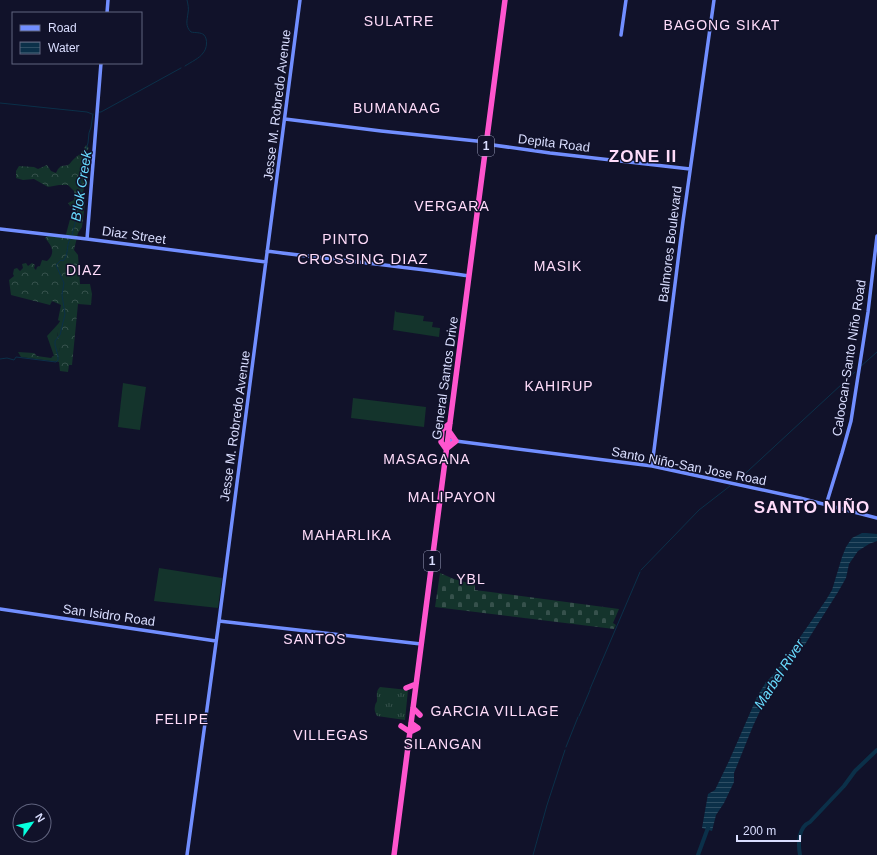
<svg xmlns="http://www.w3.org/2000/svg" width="877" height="855" font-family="Helvetica,sans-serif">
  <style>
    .grass { fill: #14342c }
    .forest { fill: url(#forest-crowns) }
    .cemetery { fill: url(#cemetery-stones) }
    .park { fill: url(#park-tufts) }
    .water { fill: url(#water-rules) }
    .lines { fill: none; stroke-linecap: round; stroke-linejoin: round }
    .stream { stroke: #0b3049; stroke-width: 1 }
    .river { stroke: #0b3049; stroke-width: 4 }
    .secondary { stroke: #718eff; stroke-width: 3.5 }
    .highway { stroke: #ff55ce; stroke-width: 5.5 }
    .labels { text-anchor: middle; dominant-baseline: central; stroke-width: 3; stroke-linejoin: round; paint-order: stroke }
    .shield { fill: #11122a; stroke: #9ea1bf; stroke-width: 1 }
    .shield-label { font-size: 12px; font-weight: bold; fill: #dadeff }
    .street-label { font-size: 13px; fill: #dadeff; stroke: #11122a }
    .neighbourhood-label { font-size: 14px; letter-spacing: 1px; fill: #ffdcfa; stroke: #11122a }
    .water-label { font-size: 14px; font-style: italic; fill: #68dcff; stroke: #11122a }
    .quarter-label { font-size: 15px; letter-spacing: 1px; fill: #ffdcfa; stroke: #11122a }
    .district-label { font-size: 17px; font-weight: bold; letter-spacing: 1px; fill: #ffdcfa; stroke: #11122a }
  </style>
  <defs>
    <pattern id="forest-crowns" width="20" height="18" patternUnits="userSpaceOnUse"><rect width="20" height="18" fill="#14342c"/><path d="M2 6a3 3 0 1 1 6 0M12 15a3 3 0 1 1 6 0" fill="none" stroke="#36514c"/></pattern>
    <pattern id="cemetery-stones" width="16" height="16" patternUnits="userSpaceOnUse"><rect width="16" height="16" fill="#14342c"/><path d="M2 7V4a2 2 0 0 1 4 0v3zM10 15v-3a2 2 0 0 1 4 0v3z" fill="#36514c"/></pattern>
    <pattern id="park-tufts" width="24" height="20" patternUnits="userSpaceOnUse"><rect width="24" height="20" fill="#14342c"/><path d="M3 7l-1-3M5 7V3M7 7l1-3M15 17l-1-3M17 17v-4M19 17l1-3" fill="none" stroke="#36514c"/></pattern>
    <pattern id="water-rules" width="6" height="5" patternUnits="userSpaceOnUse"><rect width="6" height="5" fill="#0b3049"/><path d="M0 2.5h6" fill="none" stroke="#2e4e64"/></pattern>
  </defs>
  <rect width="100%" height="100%" fill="#11122a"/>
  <path class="grass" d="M 395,310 L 396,312 L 424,316 L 423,321 L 433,322 L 432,327 L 440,328 L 439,337 L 393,330 Z
    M 61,320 L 57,336 L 60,350 L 54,356 L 47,336 L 58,324 Z
    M 123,383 L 146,387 L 140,430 L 118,427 Z
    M 353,398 L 426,407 L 424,427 L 351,418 Z
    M 159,568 L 222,578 L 218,608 L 154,601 Z"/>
  <path class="forest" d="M 86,145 L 89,148 L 87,151 L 87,160 L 83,164 L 84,169 L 87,174 L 84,176 L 86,182 L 83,192 L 85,203 L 82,227 L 78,233 L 74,250 L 78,255 L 80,284 L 90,284 L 92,294 L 91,305 L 78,304 L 72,365 L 69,365 L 68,372 L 60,371 L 59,362 L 21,357 L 18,352 L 34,353 L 37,356 L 51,358 L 60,350 C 55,339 58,331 60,321 L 58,320 L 61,305 L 52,301 L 50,305 L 11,295 L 9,280 L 14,276 L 13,274 L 14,269 L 17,268 L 20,271 L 23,268 L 22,264 L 26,263 L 28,266 L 32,263 L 35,265 L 34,268 L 36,270 L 37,267 L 40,266 L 42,260 L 47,261 C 56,253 52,246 45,238 L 48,236 L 65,238 L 73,208 L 70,206 L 68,203 L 74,200 L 74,191 L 68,185 L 59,185 L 48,187 L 34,179 L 23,180 L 16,178 L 16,171 L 19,166 L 34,167 L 38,169 L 47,165 L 51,171 L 56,173 L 58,169 L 61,166 C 71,166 69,163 75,158 C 80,154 83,151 86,145 Z"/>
  <path class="cemetery" d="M 440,573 L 454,579 L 475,585 L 475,590 L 619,609 L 613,623 L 616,625 L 614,629 L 435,607 Z"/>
  <path class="park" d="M 380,687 L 408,690 L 405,720 L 377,716 C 375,713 374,709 375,706 C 376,701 377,704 377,699 C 377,694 376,691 380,687 Z"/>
  <path class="water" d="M 862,533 L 866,533 L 877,534 L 877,541 L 869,544 L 858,551 L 849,564 L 846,578 L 838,592 L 804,646 L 776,679 L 765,700 L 753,726 L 734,773 L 734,782 L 724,803 L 716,815 L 712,831 L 702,828 L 708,794 L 715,790 L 729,761 L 757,697 L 766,682 L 775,673 L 826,600 L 832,590 L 842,557 L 846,547 L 852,538 Z"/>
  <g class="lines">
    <path class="stream" d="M 185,66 C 191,62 200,58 203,53 C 207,49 208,39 204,35 C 201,32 195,33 191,32 C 185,26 187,21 188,13 C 189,9 188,4 187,0
      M 0,103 L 87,112 L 92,114
      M 99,112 L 101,112 L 181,68
      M 72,235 L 82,196 L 80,174 L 84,163 L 84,156 L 88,143 L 89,133 L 91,127 L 93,114
      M 0,359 L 7,358 L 14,360 L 16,357 L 56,362 L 58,360 L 58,356 L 55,345 L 55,341 L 60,335 L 65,314 L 62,295 L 64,283 L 56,265 L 61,260 L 63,261 C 70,253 65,245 71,238
      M 860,367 L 877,352
      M 735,483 L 855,372
      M 641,570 L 699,510 L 730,486
      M 590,689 L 640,572
      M 579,716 L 590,690
      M 566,747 L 578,717
      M 533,855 L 547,805 L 565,750"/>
    <path class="river" d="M 698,855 L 709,825
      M 800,855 C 798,844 798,827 810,822 L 844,786 L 855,771 L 877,750"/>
    <path class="secondary" d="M 107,13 L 108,0
      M 621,35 L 626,0
      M 285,119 L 381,131 L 486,142
      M 486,144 L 550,153 L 690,169
      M 0,229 L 87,239 L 266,262
      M 87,239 L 101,63
      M 267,251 C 334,260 402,266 469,276
      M 448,440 L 652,466 L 800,498 L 877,518
      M 652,466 L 683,221 L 714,0
      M 826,505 L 842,453 L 851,421 L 868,312 L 877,236
      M 0,609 L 216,641
      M 219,621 L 421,644
      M 187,855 L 219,621 L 300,0"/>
    <path class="highway" d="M 446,449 L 441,442 L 442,430 L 450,423
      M 446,449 L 456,441 L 449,431
      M 406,688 L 416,684
      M 413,708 L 420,715
      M 401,726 L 410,732
      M 410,732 L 418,728 L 411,723
      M 394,855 L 477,214 L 505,0"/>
  </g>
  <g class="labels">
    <g class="shield">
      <rect x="478" y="136" width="16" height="20" rx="3"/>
      <rect x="424" y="551" width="16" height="20" rx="3"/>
    </g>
    <g class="shield-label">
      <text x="486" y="146">1</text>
      <text x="432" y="561">1</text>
    </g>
    <g class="street-label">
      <text transform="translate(277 105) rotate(-83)">Jesse M. Robredo Avenue</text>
      <text transform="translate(554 143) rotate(7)">Depita Road</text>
      <text transform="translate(134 235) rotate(8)">Diaz Street</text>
      <text transform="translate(670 244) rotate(-83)">Balmores Boulevard</text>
      <text transform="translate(849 358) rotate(-81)">Caloocan-Santo Niño Road</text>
      <text transform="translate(445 378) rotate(-82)">General Santos Drive</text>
      <text transform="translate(235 426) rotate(-82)">Jesse M. Robredo Avenue</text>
      <text transform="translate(689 466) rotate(11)">Santo Niño-San Jose Road</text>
      <text transform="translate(109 615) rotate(8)">San Isidro Road</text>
    </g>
    <g class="neighbourhood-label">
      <text x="399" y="21">SULATRE</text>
      <text x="722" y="25">BAGONG SIKAT</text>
      <text x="397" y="108">BUMANAAG</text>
      <text x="452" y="206">VERGARA</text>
      <text x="346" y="239">PINTO</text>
      <text x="558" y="266">MASIK</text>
      <text x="84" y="270">DIAZ</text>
      <text x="559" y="386">KAHIRUP</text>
      <text x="427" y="459">MASAGANA</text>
      <text x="452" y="497">MALIPAYON</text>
      <text x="347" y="535">MAHARLIKA</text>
      <text x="471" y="579">YBL</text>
      <text x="315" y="639">SANTOS</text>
      <text x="495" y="711">GARCIA VILLAGE</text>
      <text x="182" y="719">FELIPE</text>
      <text x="331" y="735">VILLEGAS</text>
      <text x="443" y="744">SILANGAN</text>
    </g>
    <g class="water-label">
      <text transform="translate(81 186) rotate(-81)">B'lok Creek</text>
      <text transform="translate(779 674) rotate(-57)">Marbel River</text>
    </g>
    <g class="quarter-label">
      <text x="363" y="258">CROSSING DIAZ</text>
    </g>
    <g class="district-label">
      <text x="643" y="156">ZONE II</text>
      <text x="812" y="507">SANTO NIÑO</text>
    </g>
  </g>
  <rect x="12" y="12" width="130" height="52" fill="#11122a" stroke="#61647f"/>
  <rect x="20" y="25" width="20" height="6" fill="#718eff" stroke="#61647f"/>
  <text x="48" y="32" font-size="12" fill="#dadeff">Road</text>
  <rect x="20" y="42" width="20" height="12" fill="url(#water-rules)" stroke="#61647f"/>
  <text x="48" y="52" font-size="12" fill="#dadeff">Water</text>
  <g transform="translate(32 823) rotate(57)"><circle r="19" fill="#11122a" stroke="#61647f"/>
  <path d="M0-3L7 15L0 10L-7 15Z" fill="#06ffde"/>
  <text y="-6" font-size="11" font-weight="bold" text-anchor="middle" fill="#dadeff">N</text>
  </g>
  <path d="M737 835v6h63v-6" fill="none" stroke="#dadeff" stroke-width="2"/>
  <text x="743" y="835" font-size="12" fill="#dadeff" stroke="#11122a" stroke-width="3" paint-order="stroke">200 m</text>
</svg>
